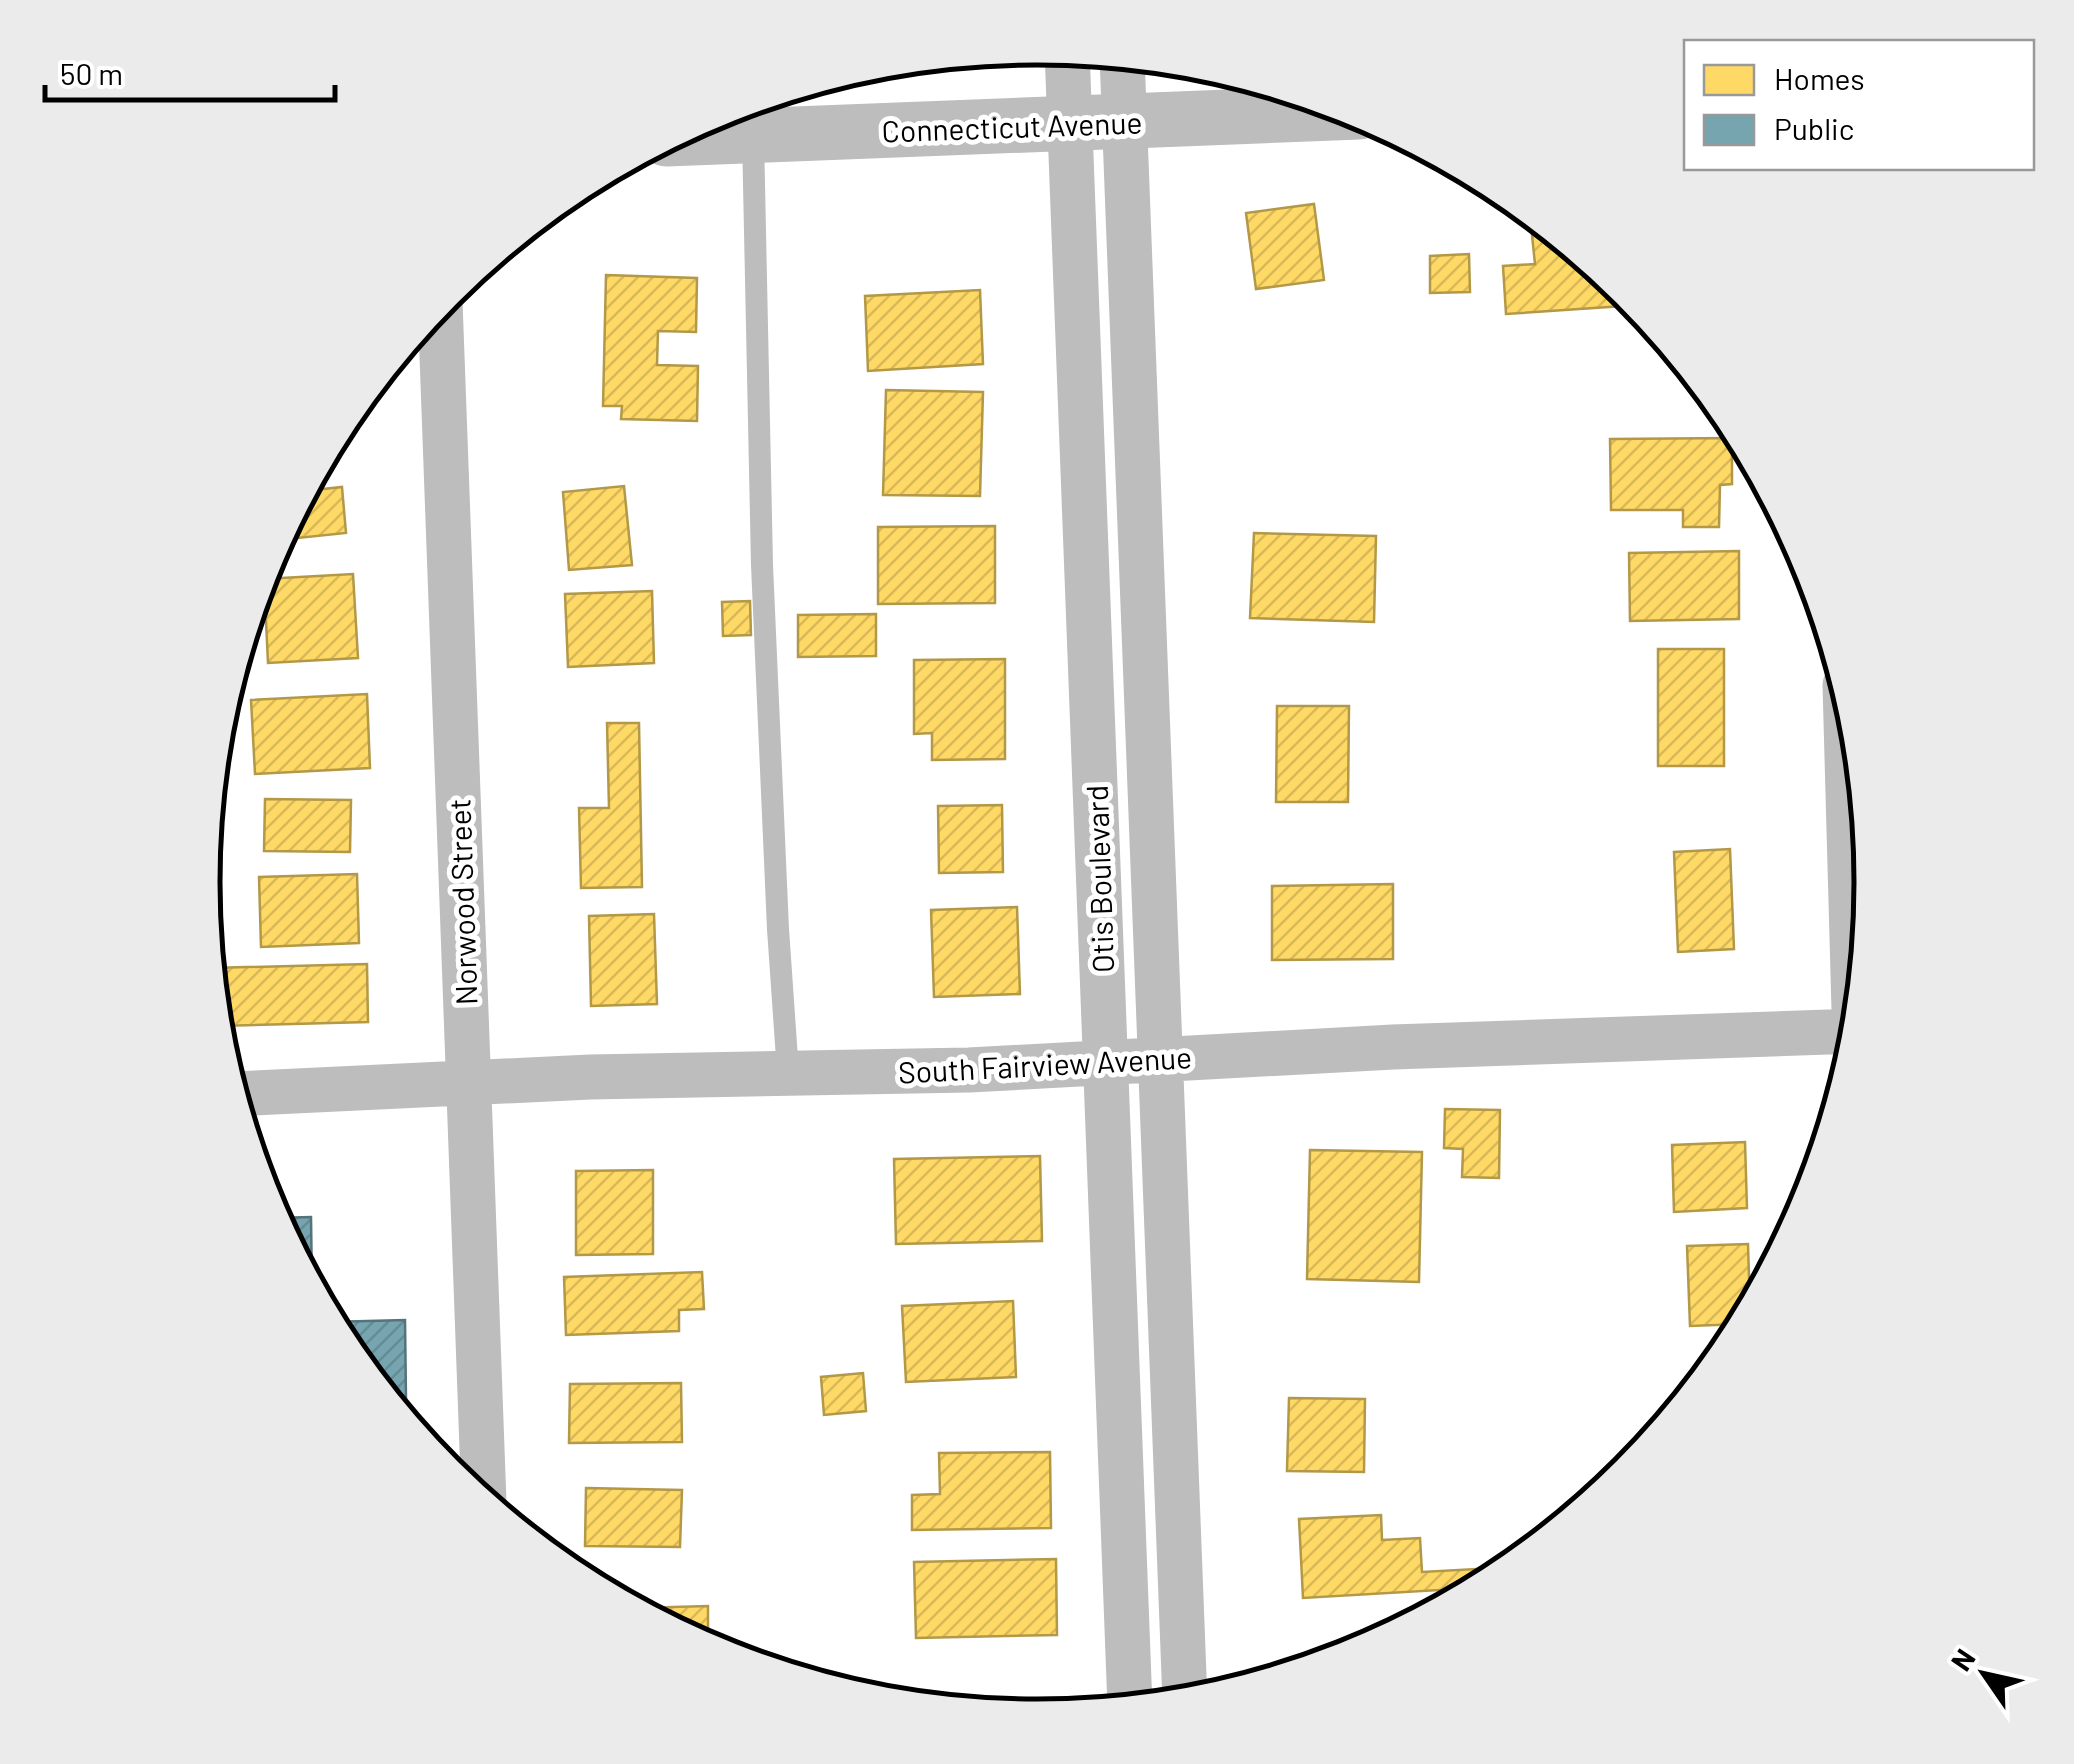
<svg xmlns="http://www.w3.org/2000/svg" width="2074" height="1764" font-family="Barlow,sans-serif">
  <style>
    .homes { fill: url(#homes-hatch); stroke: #b29847; stroke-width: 2.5 }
    .public { fill: url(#public-hatch); stroke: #53747a; stroke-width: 2.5 }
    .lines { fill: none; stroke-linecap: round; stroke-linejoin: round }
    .service { stroke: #bdbdbd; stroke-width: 22 }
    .minor { stroke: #bdbdbd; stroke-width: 45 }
    .tertiary { stroke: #bdbdbd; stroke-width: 55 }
    .labels { text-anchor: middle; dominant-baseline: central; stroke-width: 10; stroke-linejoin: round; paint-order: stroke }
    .street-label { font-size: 30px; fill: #000; stroke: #fff }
    .rim { fill: none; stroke: #000; stroke-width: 5 }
  </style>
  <defs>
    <pattern id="homes-hatch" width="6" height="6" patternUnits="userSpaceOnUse" patternTransform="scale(2.5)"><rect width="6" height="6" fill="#ffd966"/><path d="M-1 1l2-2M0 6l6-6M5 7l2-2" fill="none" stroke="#d9b857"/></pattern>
    <pattern id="public-hatch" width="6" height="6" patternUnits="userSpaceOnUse" patternTransform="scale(2.5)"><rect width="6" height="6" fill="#76a5af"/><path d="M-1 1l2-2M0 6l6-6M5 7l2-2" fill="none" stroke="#648c95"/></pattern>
  </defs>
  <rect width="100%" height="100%" fill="#fff"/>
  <path class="homes" d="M 1314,204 L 1324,280 L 1256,289 L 1246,213 Z
    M 1555,233 L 1623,288 L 1623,306 L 1506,314 L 1503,266 L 1535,264 L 1532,235 Z
    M 1469,254 L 1470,292 L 1430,293 L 1430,256 Z
    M 606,275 L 697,278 L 696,332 L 658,331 L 657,365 L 698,366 L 697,421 L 621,419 L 622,406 L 603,406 Z
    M 980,290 L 983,364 L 868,371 L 865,296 Z
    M 886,390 L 983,392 L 980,496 L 883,495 Z
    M 1732,438 L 1732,484 L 1720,485 L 1719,527 L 1683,527 L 1683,510 L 1611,510 L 1610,439 Z
    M 624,486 L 632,565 L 569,570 L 563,492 Z
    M 342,487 L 346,533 L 278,540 L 305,491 Z
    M 995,526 L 995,603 L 878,604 L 878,527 Z
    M 1254,533 L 1376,536 L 1374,622 L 1250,618 Z
    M 1739,551 L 1739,619 L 1630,621 L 1629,553 Z
    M 353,574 L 358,658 L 268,663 L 264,579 Z
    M 652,591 L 654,663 L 568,667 L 565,594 Z
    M 750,601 L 751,635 L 723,636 L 722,602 Z
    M 876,614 L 876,656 L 798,657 L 798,615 Z
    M 1658,649 L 1724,649 L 1724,766 L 1658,766 Z
    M 1005,659 L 1005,759 L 932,760 L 932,733 L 914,734 L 914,660 Z
    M 367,694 L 370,768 L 255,774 L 251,700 Z
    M 1277,706 L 1349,706 L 1348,802 L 1276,802 Z
    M 607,723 L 639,723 L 642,887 L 581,888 L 579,808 L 609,808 Z
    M 265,799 L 351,800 L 350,852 L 264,851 Z
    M 1002,805 L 1003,872 L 939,873 L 938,806 Z
    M 1730,849 L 1734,949 L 1678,952 L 1674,852 Z
    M 357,874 L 359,943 L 261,947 L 259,877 Z
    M 1393,884 L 1393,959 L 1272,960 L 1272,886 Z
    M 1017,907 L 1020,994 L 934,997 L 931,910 Z
    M 654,914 L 657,1004 L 591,1006 L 589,916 Z
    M 367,964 L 368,1022 L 217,1026 L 211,968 Z
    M 1445,1109 L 1500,1110 L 1499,1178 L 1462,1177 L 1463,1149 L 1444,1148 Z
    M 1745,1142 L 1747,1208 L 1674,1212 L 1672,1145 Z
    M 1310,1150 L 1422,1152 L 1419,1282 L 1307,1279 Z
    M 1040,1156 L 1042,1241 L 896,1244 L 894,1159 Z
    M 653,1170 L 653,1254 L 576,1255 L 576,1171 Z
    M 1748,1244 L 1750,1310 L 1742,1324 L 1690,1326 L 1687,1246 Z
    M 702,1272 L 704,1309 L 679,1310 L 679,1331 L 566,1335 L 564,1277 Z
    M 1013,1301 L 1016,1377 L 906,1382 L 902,1306 Z
    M 863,1373 L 866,1411 L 824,1415 L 821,1377 Z
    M 1688,1379 L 1703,1380 L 1687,1399 Z
    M 681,1383 L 682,1442 L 569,1443 L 570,1384 Z
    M 1289,1398 L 1365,1399 L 1364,1472 L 1287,1471 Z
    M 1050,1452 L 1051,1528 L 912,1530 L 912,1495 L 940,1494 L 939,1453 Z
    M 586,1488 L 682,1490 L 680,1547 L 585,1546 Z
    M 1381,1515 L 1382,1540 L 1420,1538 L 1422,1572 L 1476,1569 L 1477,1589 L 1440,1608 L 1439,1590 L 1303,1598 L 1299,1519 Z
    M 1056,1559 L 1057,1635 L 916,1638 L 914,1562 Z
    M 708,1606 L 708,1648 L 633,1608 Z
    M 1367,1647 L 1356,1653 L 1326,1662 L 1326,1648 Z"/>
  <path class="public" d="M 311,1217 L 312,1287 L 275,1218 Z
    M 405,1320 L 406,1399 L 387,1399 L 343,1345 L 330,1322 Z"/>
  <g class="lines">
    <path class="service" d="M 753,136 L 762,565 L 778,929 L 788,1073"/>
    <path class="minor" d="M 1067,50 L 1130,1707
      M 1122,56 L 1185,1702
      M 440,301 L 484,1503
      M 1845,685 L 1855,1046
      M 234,1094 L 590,1077 L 969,1070 L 1393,1047 L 1857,1031"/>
    <path class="tertiary" d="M 666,139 L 1359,112"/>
  </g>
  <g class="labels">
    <g class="street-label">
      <text transform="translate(1012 126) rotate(-2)">Connecticut Avenue</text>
      <text transform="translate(1099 879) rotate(-92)">Otis Boulevard</text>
      <text transform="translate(462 902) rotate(-92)">Norwood Street</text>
      <text transform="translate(1045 1064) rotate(-3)">South Fairview Avenue</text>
    </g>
  </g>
  <path d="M0 0H2074V1764H0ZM220 882a817 817 0 1 1 1634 0a817 817 0 1 1-1634 0Z" fill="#ebebeb" fill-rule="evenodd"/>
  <path class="rim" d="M220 882a817 817 0 1 1 1634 0a817 817 0 1 1-1634 0Z"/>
  <rect x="1684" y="40" width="350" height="130" fill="#ffffff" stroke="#999999" stroke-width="2.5"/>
  <rect x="1704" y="65" width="50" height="30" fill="#ffd966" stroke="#999999" stroke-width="2.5"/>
  <text x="1774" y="90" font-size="30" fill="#000000">Homes</text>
  <rect x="1704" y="115" width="50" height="30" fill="#76a5af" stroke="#999999" stroke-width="2.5"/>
  <text x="1774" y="140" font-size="30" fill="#000000">Public</text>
  <g transform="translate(1984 1674) rotate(304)" stroke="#ffffff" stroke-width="8" paint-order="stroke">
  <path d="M0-8L18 38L0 25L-18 38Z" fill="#000000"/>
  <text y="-15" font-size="28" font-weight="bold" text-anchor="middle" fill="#000000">N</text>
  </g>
  <path d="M45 85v15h290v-15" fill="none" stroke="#000000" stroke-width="5"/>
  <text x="60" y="85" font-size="30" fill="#000000" stroke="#ffffff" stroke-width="8" paint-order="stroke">50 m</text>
</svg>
